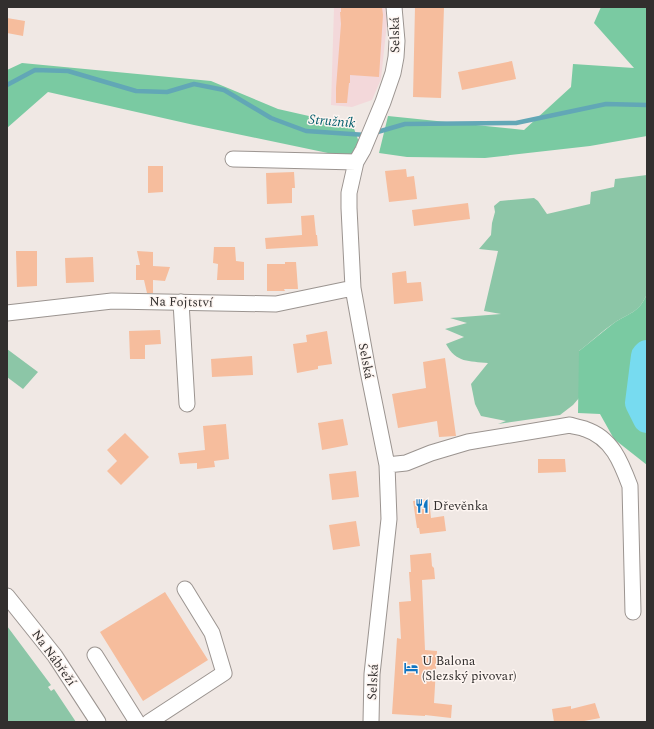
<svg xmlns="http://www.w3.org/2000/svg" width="654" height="729" font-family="Spectral,serif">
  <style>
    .industrial { fill: #f3d8da }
    .green { fill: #8cc6a7 }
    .forest { fill: #7acaa2 }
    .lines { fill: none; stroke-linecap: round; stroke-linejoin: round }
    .stream { stroke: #62a7b6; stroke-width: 4.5 }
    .river { stroke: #77dbf0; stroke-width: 28 }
    .building { fill: #f6bd9d }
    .minor-casing { stroke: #9b9490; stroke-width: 17 }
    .minor { stroke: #fff; stroke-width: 15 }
    .labels { text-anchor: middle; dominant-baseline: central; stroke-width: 3; stroke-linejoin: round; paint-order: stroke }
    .street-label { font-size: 13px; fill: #322f2e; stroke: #fdf5f1 }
    .poi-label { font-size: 13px; fill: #322f2e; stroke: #fdf5f1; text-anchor: start }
    .water-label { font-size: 14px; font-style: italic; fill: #035e6d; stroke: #fdf5f1 }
  </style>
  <rect width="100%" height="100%" fill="#f0e8e4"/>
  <path class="industrial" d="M 334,7 L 385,7 L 387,23 L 381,79 L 372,100 L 352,107 L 331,105 Z"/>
  <path class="green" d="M 647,175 L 647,294 C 638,314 630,312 614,323 C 602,331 591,342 579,351 L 579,398 L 573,405 L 560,415 L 498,424 L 506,421 L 481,416 L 475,404 L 471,384 L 488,363 C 469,361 456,363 446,344 L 464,337 L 445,329 L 467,323 L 450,318 L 501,314 L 484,311 L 498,251 L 479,249 L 491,235 L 492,223 L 495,212 L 494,206 L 500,201 L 534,198 L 538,201 L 547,214 L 590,204 L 591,192 L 614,187 L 615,179 Z
    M 7,349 L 38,372 L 23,389 L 7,377 Z
    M 7,626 L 51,685 L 48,687 L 51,691 L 54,689 L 76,722 L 7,722 Z"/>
  <path class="forest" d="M 601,7 L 647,7 L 647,136 L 590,146 L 485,158 L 407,157 L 379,153 L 388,116 L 524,130 L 571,87 L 573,64 L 634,68 L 594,23 Z
    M 22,63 L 211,81 L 278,109 L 353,126 L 366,161 L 194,125 L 48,92 L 7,128 L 7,70 Z
    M 647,294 L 647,465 L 614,439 L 600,414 L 578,413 L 579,351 C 591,342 602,332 614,323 C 630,312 638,314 647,294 Z"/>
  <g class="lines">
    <path class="stream" d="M 7,85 L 35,70 L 68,71 L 136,91 L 167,92 L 194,84 L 224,90 L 271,118 L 306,131 L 366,135
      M 374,133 L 405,124 L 516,123 L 606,104 L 647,105"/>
    <path class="river" d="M 647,354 L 645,356 L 639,403 L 647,419"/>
  </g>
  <path class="building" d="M 341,7 L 382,7 L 383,15 L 379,77 L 350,75 L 350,83 L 349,83 L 347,103 L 336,103 L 336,88 L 341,24 L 340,12 L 341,12 Z
    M 415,7 L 444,7 L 441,98 L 413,97 Z
    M 7,18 L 25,21 L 23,36 L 7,33 Z
    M 512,61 L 516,79 L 462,90 L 458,72 Z
    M 148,166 L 163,166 L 163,192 L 148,193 Z
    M 406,169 L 407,177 L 414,176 L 417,199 L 389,202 L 385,171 Z
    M 294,172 L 295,188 L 292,188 L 292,203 L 267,204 L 266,173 Z
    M 468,203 L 470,219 L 414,226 L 412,210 Z
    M 314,215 L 316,235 L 317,235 L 318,246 L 266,249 L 265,238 L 302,235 L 301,216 Z
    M 214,247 L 235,247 L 236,261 L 244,262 L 244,280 L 217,280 L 218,264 L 213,263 Z
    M 16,251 L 37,251 L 37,286 L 17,287 Z
    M 137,251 L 153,252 L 153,266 L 170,267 L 165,281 L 153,280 L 153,293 L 147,293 L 144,280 L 136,280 L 136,265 L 140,265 Z
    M 93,257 L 94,282 L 66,283 L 65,258 Z
    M 285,262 L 296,262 L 298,289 L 284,289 L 285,291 L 267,291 L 267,264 L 285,264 Z
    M 406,271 L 407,283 L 421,282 L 423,301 L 394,304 L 392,273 Z
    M 160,330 L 161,344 L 145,345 L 145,359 L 130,359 L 129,331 Z
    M 327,331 L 332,364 L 318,366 L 318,369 L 297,373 L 293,344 L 307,342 L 306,335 Z
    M 252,356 L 253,375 L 212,377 L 211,359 Z
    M 445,358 L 456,436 L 439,437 L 437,421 L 398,428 L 392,394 L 426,388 L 423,362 Z
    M 343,419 L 348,445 L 322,450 L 318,423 Z
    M 226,424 L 229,459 L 214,461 L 215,467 L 197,469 L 197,463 L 180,464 L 178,453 L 205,450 L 203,426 Z
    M 125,433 L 149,457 L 121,485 L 107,471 L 117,461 L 107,450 Z
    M 538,459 L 565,459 L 566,472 L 538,473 Z
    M 356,471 L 359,497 L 332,500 L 329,474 Z
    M 429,499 L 431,518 L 444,516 L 446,531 L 420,534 L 419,528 L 417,528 L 413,501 Z
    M 356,521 L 360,546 L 333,550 L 329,525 Z
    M 431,553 L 432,566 L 434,568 L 435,579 L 422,580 L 425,650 L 437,651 L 434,703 L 452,705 L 451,718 L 425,715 L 425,716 L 392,714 L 397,638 L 401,639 L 399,602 L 411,601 L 409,572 L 411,572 L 410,555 Z
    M 165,592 L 208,660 L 143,701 L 100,632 Z
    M 595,703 L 600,718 L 579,722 L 554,722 L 552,709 L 571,706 L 571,709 Z"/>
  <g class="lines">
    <defs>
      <path id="minor" d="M 233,159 L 356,162
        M 181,302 L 187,404
        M 7,313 L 112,301 L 276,304 L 353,288
        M 387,465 L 406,463 L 431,453 L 468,442 L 570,425 C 575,427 580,427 585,429 C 612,438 621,462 630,486 L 633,612
        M 7,596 L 55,656 L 98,722
        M 95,655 L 137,722
        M 149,722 L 224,673 L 212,633 L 185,589
        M 371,722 L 372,674 L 389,519 L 387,465 L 368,371 L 353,288 L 349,208 L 349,193 L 356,162 L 363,150 L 383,102 L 393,73 L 396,57 L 397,41 L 394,7"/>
    </defs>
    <use href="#minor" class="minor-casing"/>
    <use href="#minor" class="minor"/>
  </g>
  <defs>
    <symbol id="restaurant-bare" viewBox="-9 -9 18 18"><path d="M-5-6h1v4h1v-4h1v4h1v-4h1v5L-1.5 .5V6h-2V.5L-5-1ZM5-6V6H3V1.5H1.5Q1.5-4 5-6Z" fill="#1276c2" stroke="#fdf5f1" stroke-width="2.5" paint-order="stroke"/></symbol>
    <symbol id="hotel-bare" viewBox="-9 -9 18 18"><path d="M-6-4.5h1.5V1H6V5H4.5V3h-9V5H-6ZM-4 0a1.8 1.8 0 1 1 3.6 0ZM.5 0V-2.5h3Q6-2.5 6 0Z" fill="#1276c2" stroke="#fdf5f1" stroke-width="2.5" paint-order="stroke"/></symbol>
  </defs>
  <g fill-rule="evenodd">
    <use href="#restaurant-bare" x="412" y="496" width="20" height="20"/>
    <use href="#hotel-bare" x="401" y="658" width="20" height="20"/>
  </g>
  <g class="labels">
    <g class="street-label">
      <text transform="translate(395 35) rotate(-91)">Selská</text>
      <text transform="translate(181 302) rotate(1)">Na Fojtství</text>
      <text transform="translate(366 361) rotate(79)">Selská</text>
      <text transform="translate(54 658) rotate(54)">Na Nábřeží</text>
      <text transform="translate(373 682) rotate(-87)">Selská</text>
    </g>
    <g class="poi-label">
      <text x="433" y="506">Dřevěnka</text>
      <text x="422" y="661">U Balona<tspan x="422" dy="15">(Slezský pivovar)</tspan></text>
    </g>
    <g class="water-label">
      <text transform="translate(332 121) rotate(5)">Stružník</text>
    </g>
  </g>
  <rect width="654" height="729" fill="none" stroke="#322f2e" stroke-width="16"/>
</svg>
